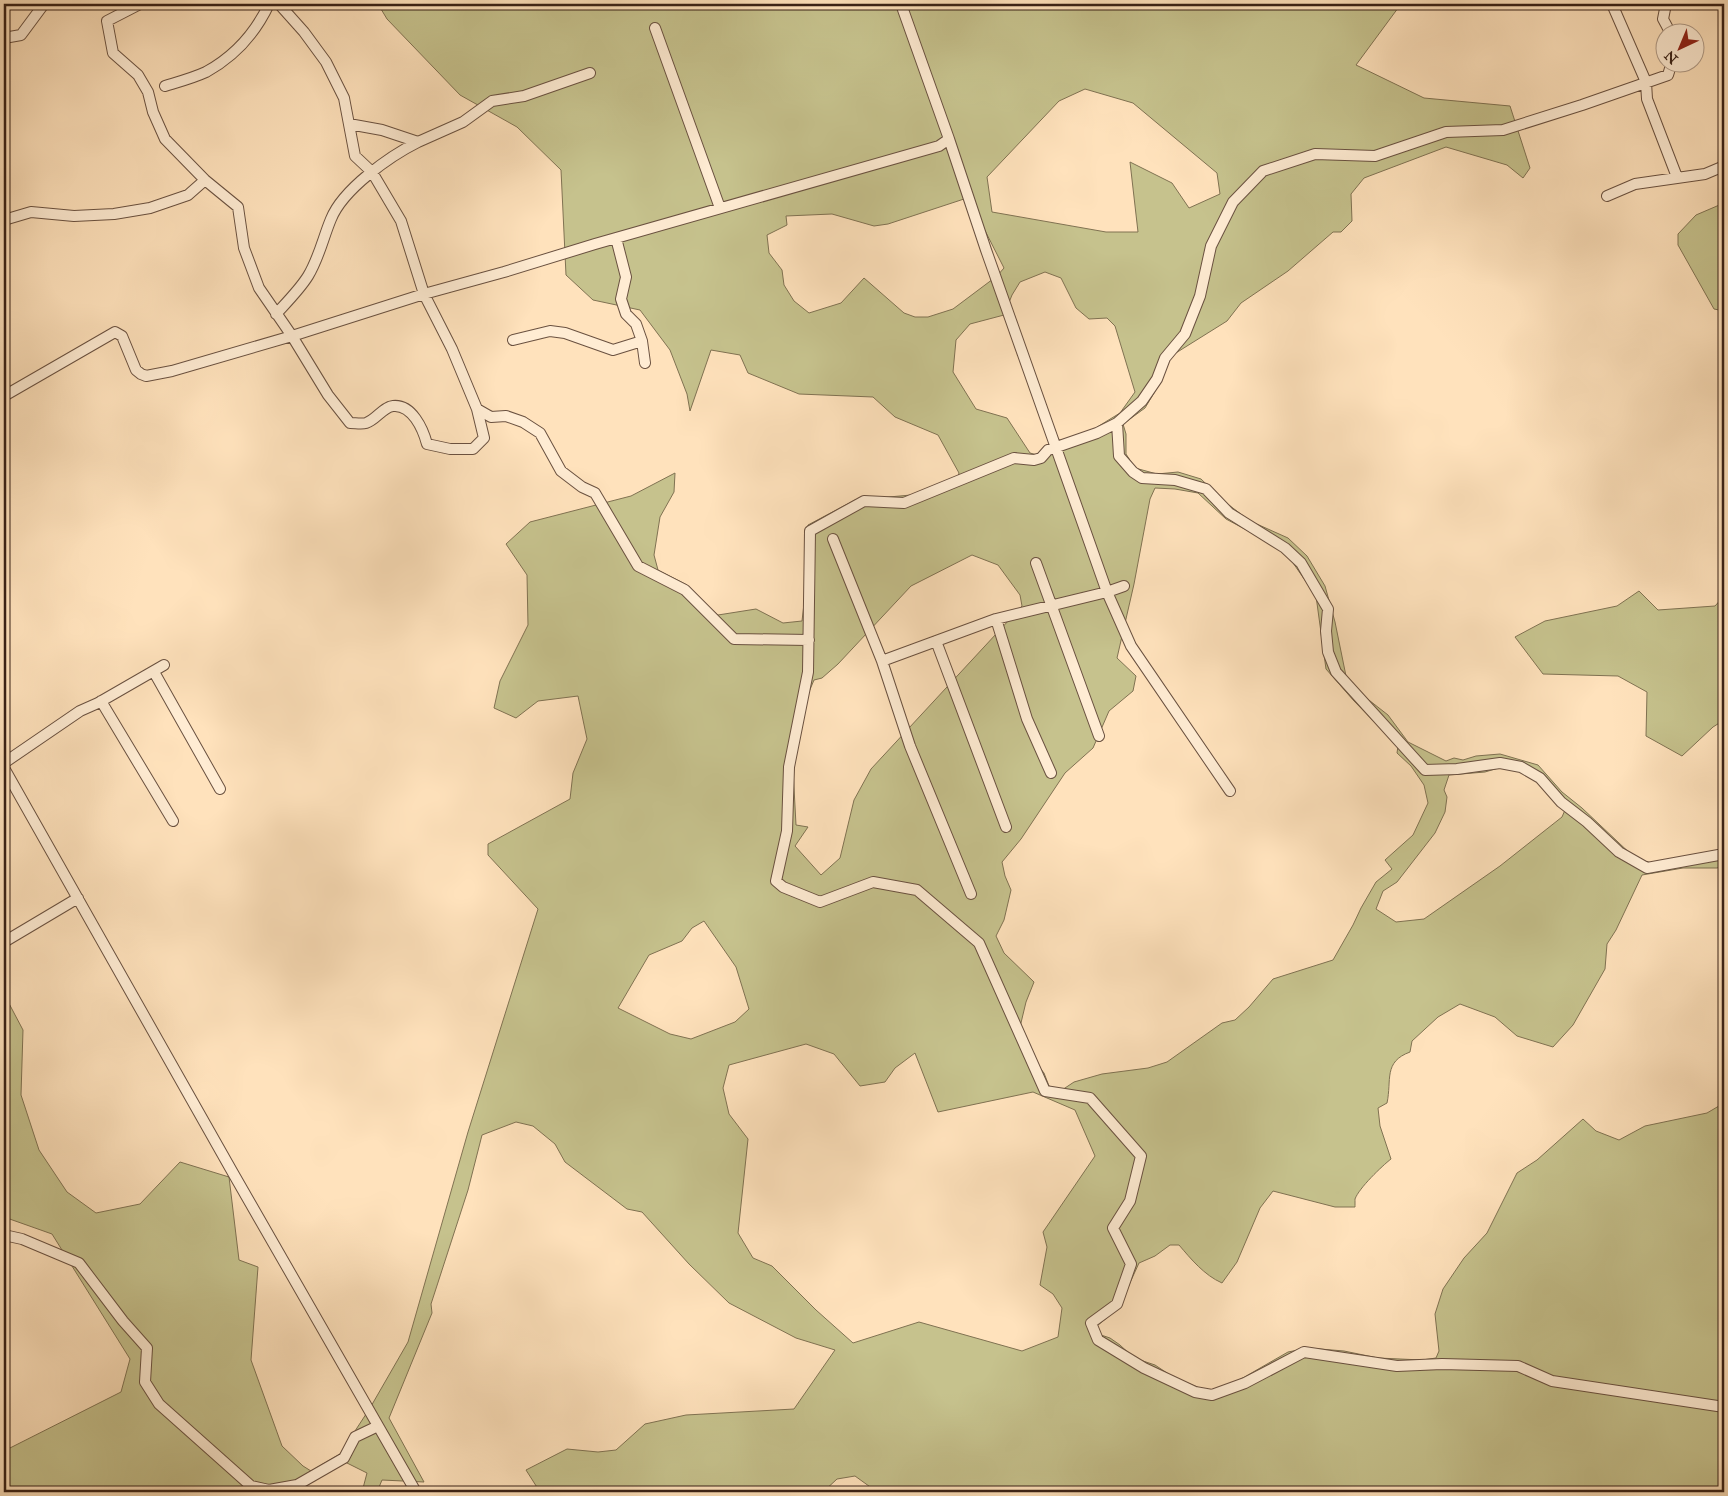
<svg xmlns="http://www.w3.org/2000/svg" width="1728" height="1496" font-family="'IM FELL Great Primer',serif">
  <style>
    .green { fill: #c6c28d; stroke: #807252; fill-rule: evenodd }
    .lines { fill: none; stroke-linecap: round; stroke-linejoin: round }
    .minor-casing { stroke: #6a5140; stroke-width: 12 }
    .minor { stroke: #ffecd3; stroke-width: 10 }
  </style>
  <rect width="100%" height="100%" fill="#ffe2bc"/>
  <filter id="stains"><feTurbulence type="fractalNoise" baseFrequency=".004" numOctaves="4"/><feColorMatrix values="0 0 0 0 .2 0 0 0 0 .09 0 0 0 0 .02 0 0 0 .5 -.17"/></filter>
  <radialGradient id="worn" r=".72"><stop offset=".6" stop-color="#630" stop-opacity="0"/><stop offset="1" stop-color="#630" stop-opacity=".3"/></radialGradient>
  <path class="green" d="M 378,4 L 1401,4 L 1356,65 L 1424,98 L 1510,106 L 1530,168 L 1523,178 L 1507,165 L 1446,147 L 1364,178 L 1351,194 L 1352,221 L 1341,232 L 1333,232 L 1288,271 L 1241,303 L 1227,321 L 1171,356 L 1154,393 L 1145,408 L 1123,424 L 1126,434 L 1126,454 L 1135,468 L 1157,474 L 1178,472 L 1201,479 L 1225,502 L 1250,521 L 1288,538 L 1307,556 L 1325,586 L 1335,622 L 1346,676 L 1365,697 L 1388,715 L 1408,742 L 1446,761 L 1454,758 L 1463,760 L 1476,756 L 1500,754 L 1538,765 L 1562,792 L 1582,808 L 1636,859 L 1652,863 L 1724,851 L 1724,866 L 1717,868 L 1683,868 L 1642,875 L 1616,930 L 1607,944 L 1605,969 L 1573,1025 L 1553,1047 L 1517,1036 L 1495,1017 L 1460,1004 L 1438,1017 L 1412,1041 L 1410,1052 C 1383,1062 1392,1080 1387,1103 L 1378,1108 L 1380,1126 L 1391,1159 C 1382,1166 1359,1188 1355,1199 C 1355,1200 1355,1206 1355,1207 L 1335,1207 L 1273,1191 L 1260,1208 L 1237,1262 L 1222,1283 C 1204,1275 1191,1259 1179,1245 L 1170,1245 L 1155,1256 L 1139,1263 L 1123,1298 L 1115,1311 L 1097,1326 L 1101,1335 L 1110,1338 L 1120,1345 L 1134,1358 L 1155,1365 L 1173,1377 L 1207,1391 L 1220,1389 L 1241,1379 L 1288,1352 L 1308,1348 L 1344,1351 L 1378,1358 L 1422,1360 L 1436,1358 L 1439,1351 L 1435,1314 L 1443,1289 L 1464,1258 L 1487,1233 L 1517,1173 L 1537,1160 L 1583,1119 L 1596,1131 L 1619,1140 L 1645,1126 L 1707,1113 L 1724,1103 L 1724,1492 L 902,1492 L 892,1488 L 873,1489 L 855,1476 L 837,1479 L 823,1492 L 540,1492 L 526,1470 L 567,1449 L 598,1452 L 616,1450 L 645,1424 L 686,1415 L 794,1409 L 835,1350 L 796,1338 L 729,1303 L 689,1264 L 642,1212 L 627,1209 L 565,1162 L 555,1144 L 533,1126 L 516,1122 L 482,1135 L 468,1190 L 431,1304 L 432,1313 L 389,1418 L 424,1482 L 382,1480 L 377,1492 L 362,1492 L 367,1473 L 343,1461 L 276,1492 L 4,1492 L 4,1451 L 121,1392 L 130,1359 L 52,1234 L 4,1217 L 4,994 L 23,1030 L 21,1095 L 39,1150 L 67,1192 L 96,1213 L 140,1204 L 180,1162 L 229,1177 L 239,1260 L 258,1267 L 251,1360 L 282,1446 L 303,1466 L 311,1471 L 340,1454 L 370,1408 L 408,1342 L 468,1132 L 538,909 L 488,855 L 488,844 L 570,799 L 573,773 L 587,739 L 578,696 L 538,701 L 516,718 L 494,708 L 500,681 L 528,625 L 527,575 L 506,544 L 530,522 L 631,496 L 675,473 L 674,492 L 660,517 L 654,555 L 658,570 L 687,585 L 704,604 L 718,615 L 756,609 L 783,623 L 802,621 L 805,595 L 805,559 L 808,525 L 855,500 L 911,495 L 958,476 L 959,473 L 938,435 L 895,417 L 873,397 L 799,394 L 748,373 L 740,355 L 711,350 L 690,411 L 687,394 L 670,350 L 640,310 L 593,300 L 566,275 L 561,170 L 517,127 L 460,95 L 387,19 ZM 1085,89 L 1133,103 L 1217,173 L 1220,194 L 1189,208 L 1172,183 L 1130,162 L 1138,232 L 1106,232 L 992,212 L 987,177 L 1059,101 ZM 964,199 L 971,203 L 1004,268 L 997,276 L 953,309 L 928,317 L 915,317 L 904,313 L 864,278 L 841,303 L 809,313 L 794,301 L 784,285 L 782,270 L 769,253 L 767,235 L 787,225 L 786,216 L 832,214 L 874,226 L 888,224 ZM 1045,272 L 1061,278 L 1076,308 L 1089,319 L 1107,318 L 1115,326 L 1135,392 L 1120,413 L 1089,432 L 1051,443 L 1037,455 L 1030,453 L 1007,418 L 976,409 L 953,372 L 956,340 L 970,324 L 1004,315 L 1012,295 L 1020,282 ZM 1155,488 L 1175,489 L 1198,493 L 1226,519 L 1284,550 L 1316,596 L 1326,669 L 1354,701 L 1398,746 L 1397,753 L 1411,766 L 1424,785 L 1428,803 L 1413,835 L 1385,860 L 1392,869 L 1376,882 L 1361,908 L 1353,925 L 1333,960 L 1273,979 L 1249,1007 L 1235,1020 L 1222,1023 L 1167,1062 L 1148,1068 L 1102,1074 L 1074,1082 L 1062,1090 L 1049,1086 L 1044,1073 L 1036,1063 L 1020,1027 L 1026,1002 L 1034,982 L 1004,953 L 996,936 L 1004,920 L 1011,890 L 1005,876 L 1002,862 L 1021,839 L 1065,773 L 1093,748 L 1109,711 L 1133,691 L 1136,676 L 1117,658 L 1134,584 L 1150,499 ZM 972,555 L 998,565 L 1020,595 L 1022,606 L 871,769 L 854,800 L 840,858 L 821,875 L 795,846 L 808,827 L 796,825 L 793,769 L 806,699 L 814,680 L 822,678 L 838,664 L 911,586 ZM 1505,766 L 1530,775 L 1565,810 L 1562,817 L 1500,866 L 1424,919 L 1396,922 L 1376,909 L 1383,891 L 1397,882 L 1435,833 L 1445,812 L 1447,797 L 1444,790 L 1449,775 L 1485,772 ZM 704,921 L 736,967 L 749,1009 L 735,1022 L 691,1039 L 670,1034 L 618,1008 L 649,955 L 682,941 L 692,928 ZM 806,1044 L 834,1054 L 860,1086 L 885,1082 L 895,1068 L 915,1053 L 938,1112 L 1033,1092 L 1075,1110 L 1095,1156 L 1043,1232 L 1047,1247 L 1040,1285 L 1053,1294 L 1062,1308 L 1058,1337 L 1022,1351 L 919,1322 L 853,1343 L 816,1310 L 772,1266 L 753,1258 L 738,1233 L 748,1139 L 729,1114 L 723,1088 L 729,1065 Z
    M 1724,203 L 1724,311 L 1714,309 L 1678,245 L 1678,234 L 1696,215 Z
    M 1639,591 L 1658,610 L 1715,606 L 1724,596 L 1724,720 L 1713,727 L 1682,756 L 1646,736 L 1647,692 L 1618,676 L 1543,674 L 1515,637 L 1545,621 L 1617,606 Z"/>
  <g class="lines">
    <defs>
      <path id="minor" d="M 140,4 L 107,21 L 113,53 L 138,75 L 148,92 L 153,112 L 165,139 L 205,180 L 238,207 L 244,248 L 259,288 L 292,336 L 328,395 L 350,423 C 355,423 362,424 366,423 C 376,420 383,407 393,406 C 412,404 423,429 427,444 L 450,449 L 473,449 L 484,438 L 477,409
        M 279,4 L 304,32 L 326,62 L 344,98 L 355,156 L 372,172 L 401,221 L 424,294 L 452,349 L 477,409 L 491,417 L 506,416 L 523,422 L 540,433 L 561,471 L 582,487 L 595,493 L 638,566 L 685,590 L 734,639 L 809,640
        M 1612,4 L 1646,82 L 1647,99 L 1677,177
        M 1666,4 L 1663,19 L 1670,32
        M 655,28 L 720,208
        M 4,38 L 21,35 L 44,4
        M 1672,62 L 1668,75 L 1582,105 L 1503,130 L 1446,132 L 1375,156 L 1315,154 L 1263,171 L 1233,202 L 1211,246 L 1200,296 L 1185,334 L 1165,358 L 1157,379 L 1142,401 L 1117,423 L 1097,433 L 1048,450 L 1041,458 L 1034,460 L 1014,458 L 904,503 L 864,501 L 810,531 L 808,672 L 789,767 L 787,831 L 776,881 L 783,887 L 820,902 L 873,882 L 917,890 L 979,943 L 1045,1091 L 1090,1098 L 1141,1156 L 1130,1201 L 1113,1228 L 1131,1264 L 1117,1304 L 1091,1323 L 1098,1340 L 1144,1368 L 1195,1392 L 1212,1395 L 1245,1383 L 1304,1352 L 1397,1366 L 1442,1364 L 1518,1366 L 1552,1381 L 1724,1407
        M 165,86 C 178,82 193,78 206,72 C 235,56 255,34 269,4
        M 349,124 L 382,130 L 418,142 L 463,122 L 492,101 L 524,96 L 590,73
        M 949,139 L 986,250 L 1107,592 L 1131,646 L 1230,791
        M 1607,196 L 1635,184 L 1705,174 L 1724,166
        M 4,220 L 31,212 L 74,216 L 114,214 L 150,208 L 188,195 L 205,180
        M 616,238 L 626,277 L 621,299 L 626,314 L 636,324 L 642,341 L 645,363
        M 276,314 C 287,302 300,289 308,276 C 319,258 323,238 331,219 C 343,189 390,156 418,142
        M 513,340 L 550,331 L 565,333 L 613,350 L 642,341
        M 4,396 L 115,332 L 122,336 L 136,370 L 141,374 L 146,376 L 172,371 L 292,336 L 424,294 L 504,272 L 595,244 L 939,146 L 949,139 L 901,4
        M 1117,423 L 1119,456 L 1133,472 L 1142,478 L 1175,480 L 1206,489 L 1229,513 L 1285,548 L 1301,563 L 1328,609 L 1326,631 L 1328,652 L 1336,672 L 1425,770 L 1457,769 L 1500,763 L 1521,767 L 1540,778 L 1561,802 L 1587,822 L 1619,852 L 1647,868 L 1724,854
        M 833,539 L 882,661 L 910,746 L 971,894
        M 1036,563 L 1099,736
        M 996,619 L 1027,719 L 1051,773
        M 936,641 L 1006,827
        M 882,661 L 996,619 L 1107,592 L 1124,586
        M 154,672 L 220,789
        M 101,701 L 173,821
        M 4,763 L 80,711 L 98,703 L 164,665
        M 4,768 L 233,1173 L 416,1492
        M 4,942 L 78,898
        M 4,1235 L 22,1239 L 79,1263 L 123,1321 L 147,1348 L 145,1382 L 159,1404 L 251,1486 L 269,1490 L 297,1485 L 344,1458 L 355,1437 L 378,1426"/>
    </defs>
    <use href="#minor" class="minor-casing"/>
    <use href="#minor" class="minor"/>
  </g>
  <rect width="1728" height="1496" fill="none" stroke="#ffe2bc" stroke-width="20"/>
  <rect x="5" y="5" width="1718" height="1486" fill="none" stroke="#392116" stroke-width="2.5"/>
  <rect x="10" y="10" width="1708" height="1476" fill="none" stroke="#392116"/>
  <g transform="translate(1680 48) rotate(224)"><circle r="24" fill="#ffecd3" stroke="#b09b87"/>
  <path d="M0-4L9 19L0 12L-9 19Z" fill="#8f2418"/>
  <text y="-8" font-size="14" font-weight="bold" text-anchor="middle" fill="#392116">N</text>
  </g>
  <rect width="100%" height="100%" filter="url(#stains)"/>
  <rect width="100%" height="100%" fill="url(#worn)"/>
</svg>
